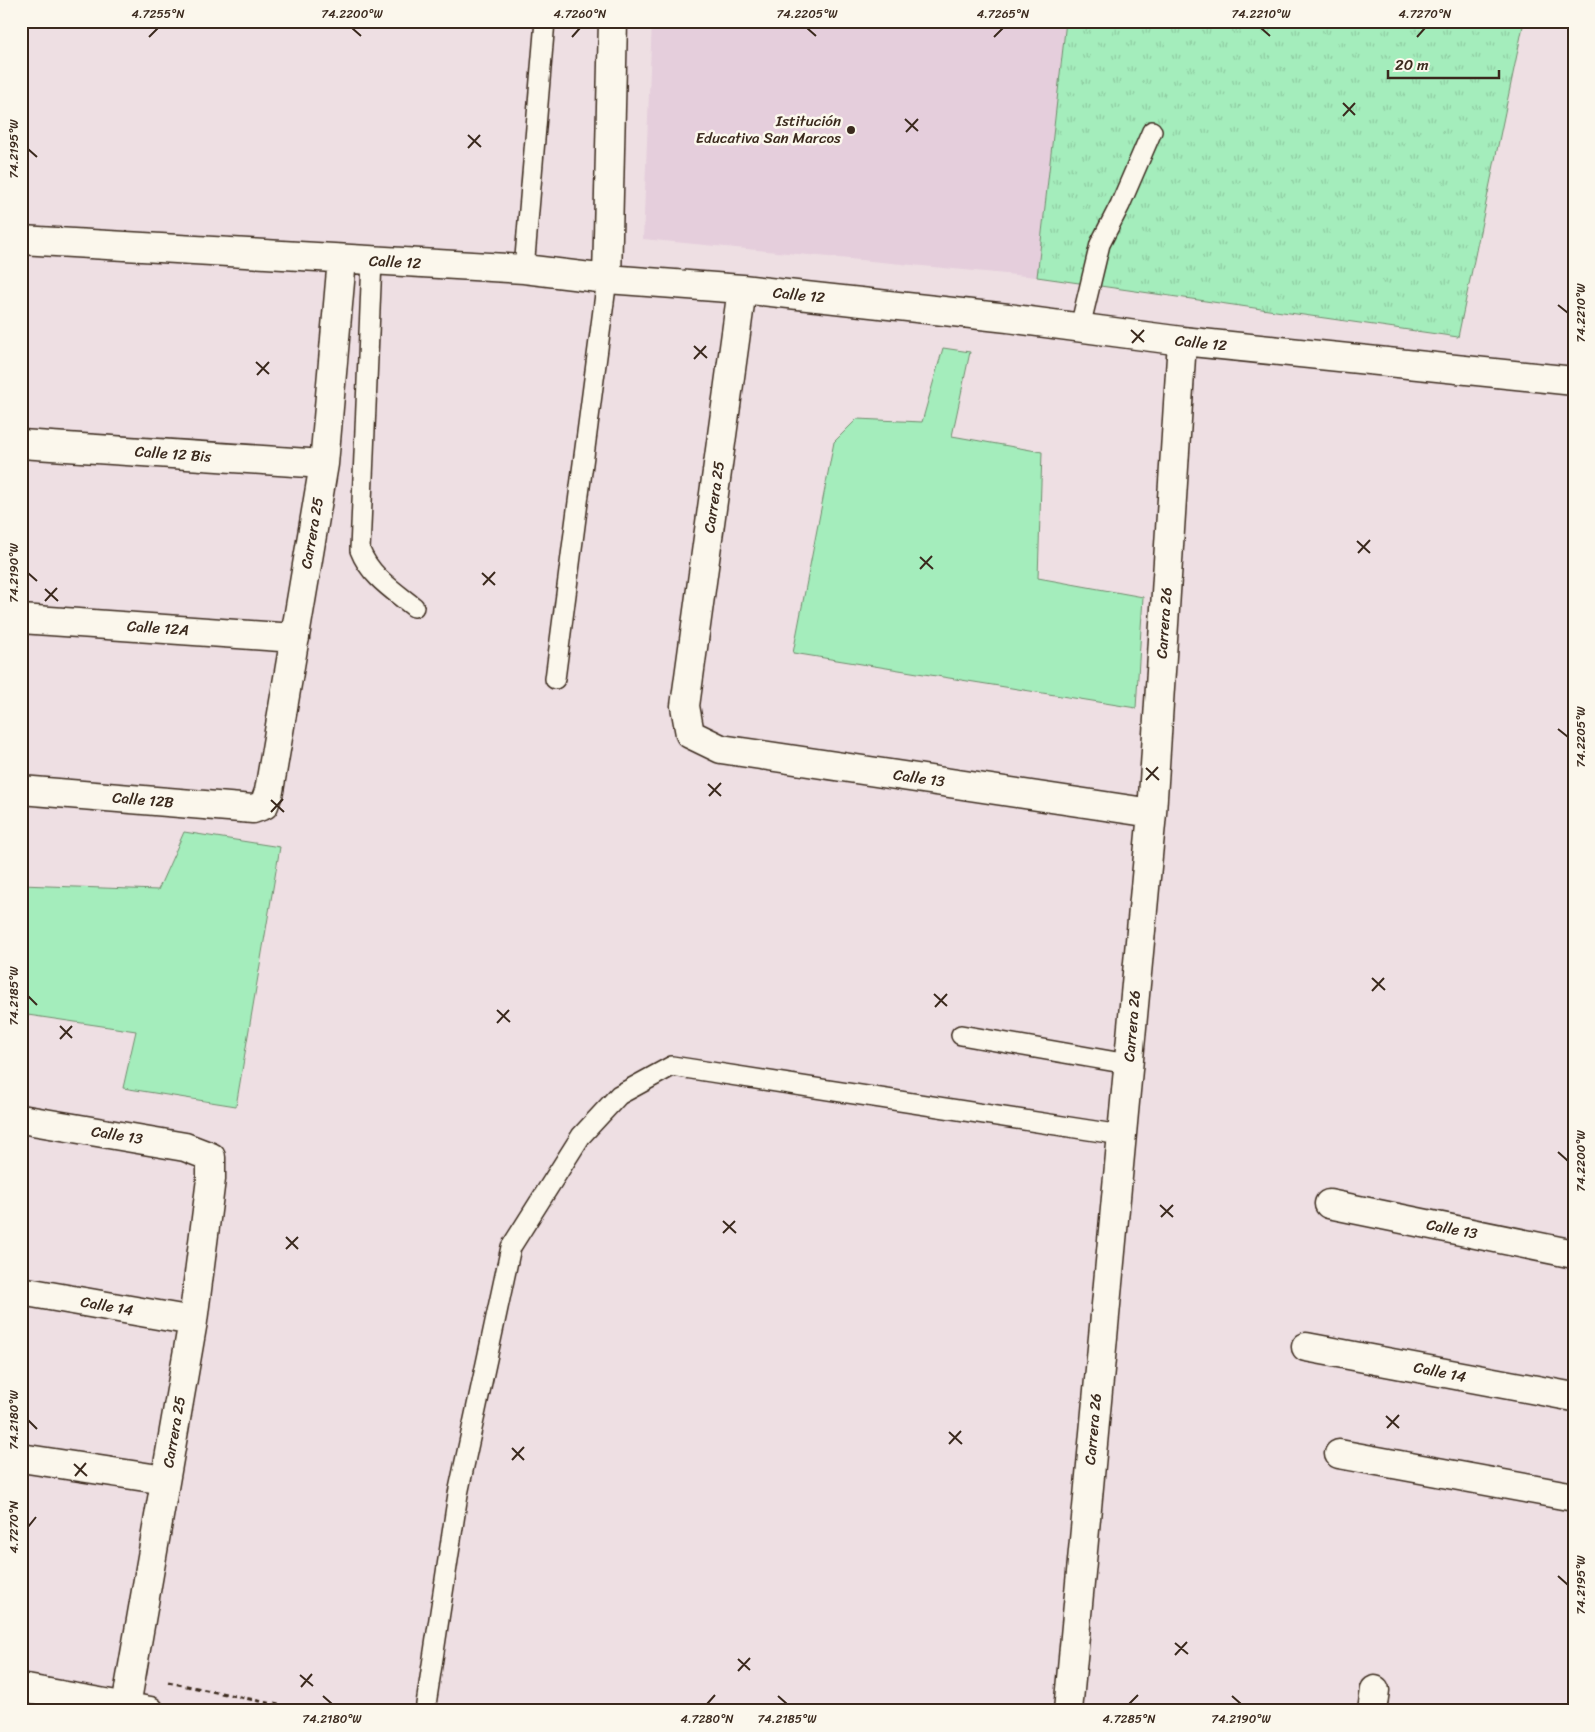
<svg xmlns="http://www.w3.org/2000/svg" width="1595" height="1732" font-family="Sriracha,sans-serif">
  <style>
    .built { fill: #e5cedc }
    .grass { fill: url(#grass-tufts); stroke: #708c6d }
    .park { fill: #a4edbc; stroke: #708c6d }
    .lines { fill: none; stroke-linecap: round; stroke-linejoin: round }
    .lane-casing { stroke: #3b2a1e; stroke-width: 22 }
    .street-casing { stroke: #3b2a1e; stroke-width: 31 }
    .secondary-casing { stroke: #3b2a1e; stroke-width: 31 }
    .path { stroke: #3b2a1e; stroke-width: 3; stroke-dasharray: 5 4; stroke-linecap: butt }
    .lane { stroke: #fbf7ec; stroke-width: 19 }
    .street { stroke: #fbf7ec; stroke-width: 28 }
    .secondary { stroke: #fbf7ec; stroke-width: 28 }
    .ticks { fill: none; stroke: #3b2a1e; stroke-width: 2 }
    .poi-dot { fill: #3b2a1e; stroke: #fbf7ec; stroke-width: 2 }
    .labels { text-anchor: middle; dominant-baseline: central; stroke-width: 5; stroke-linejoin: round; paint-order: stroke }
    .poi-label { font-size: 15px; fill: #3b2a1e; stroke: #fbf7ec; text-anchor: end }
    .street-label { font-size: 15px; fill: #3b2a1e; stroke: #fbf7ec }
    .neatline { fill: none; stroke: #3b2a1e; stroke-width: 2 }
    .ticks-label { font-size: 12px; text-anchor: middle; fill: #3b2a1e }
  </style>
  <defs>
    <pattern id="grass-tufts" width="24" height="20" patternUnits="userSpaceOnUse" patternTransform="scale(1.25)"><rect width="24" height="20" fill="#a4edbc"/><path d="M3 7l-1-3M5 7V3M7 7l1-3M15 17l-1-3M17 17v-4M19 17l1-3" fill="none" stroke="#8ecba1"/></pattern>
  </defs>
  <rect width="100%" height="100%" fill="#eedfe3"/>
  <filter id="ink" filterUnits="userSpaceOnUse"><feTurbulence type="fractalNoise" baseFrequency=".02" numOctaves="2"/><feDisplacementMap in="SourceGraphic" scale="10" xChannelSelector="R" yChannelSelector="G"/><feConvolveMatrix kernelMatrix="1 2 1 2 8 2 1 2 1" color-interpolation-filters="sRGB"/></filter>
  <g filter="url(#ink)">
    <path class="built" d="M 652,21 L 1066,21 L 1037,277 L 643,239 Z"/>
    <path class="grass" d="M 1066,21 L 1524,21 L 1458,337 L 1037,277 Z"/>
    <path class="park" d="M 943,348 L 970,352 L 952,436 L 1042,452 L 1038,578 L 1143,597 L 1136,708 L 793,653 L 834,442 L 857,419 L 922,422 Z
      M 184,832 L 280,847 L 236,1106 L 123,1088 L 136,1031 L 21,1014 L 21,885 L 158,890 Z"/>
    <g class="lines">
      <defs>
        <path id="lane" d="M 372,261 L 360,550 C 370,576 393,590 414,607
          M 524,269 L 545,21
          M 1080,327 L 1100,244 L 1120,205 L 1152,131
          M 555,679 L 607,279
          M 961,1035 L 1128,1064
          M 425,1711 L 458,1494 L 511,1247 L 581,1136 L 619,1095 L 672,1066 L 1121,1135"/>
        <path id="street" d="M 21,240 L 524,269 L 607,279 L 742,289 L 1008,318 L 1182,341 L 1574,381
          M 607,279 L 613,21
          M 742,289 L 685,706 L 690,734 L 721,749 L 1152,813
          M 21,444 L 324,464
          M 21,619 L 295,638
          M 21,790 L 253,809 L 264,805 L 269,791 L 324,464 L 342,259
          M 21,1119 L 185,1147 L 211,1157 L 211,1179 L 193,1321 L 126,1706
          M 1329,1204 L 1574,1254
          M 21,1291 L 193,1321
          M 1306,1347 L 1574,1397
          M 1339,1454 L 1574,1497
          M 21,1458 L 165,1480
          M 1068,1711 L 1152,813 L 1182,341
          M 1372,1711 L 1375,1690"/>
        <path id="secondary" d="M 21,1688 L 150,1711"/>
      </defs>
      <use href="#lane" class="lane-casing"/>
      <use href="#street" class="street-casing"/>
      <use href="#secondary" class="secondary-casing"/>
      <path class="path" d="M 168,1682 L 307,1711"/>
      <use href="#lane" class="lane"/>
      <use href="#street" class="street"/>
      <use href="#secondary" class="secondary"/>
    </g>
  </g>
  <path class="ticks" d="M 352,28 L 361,36M 807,28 L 816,36M 1261,28 L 1270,36M 149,37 L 158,28M 572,37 L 580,28M 994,37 L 1003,28M 1417,37 L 1425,28M 1343,103 L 1355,115M 1343,116 L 1355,103M 905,119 L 918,131M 906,132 L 918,119M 468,135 L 481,147M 468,148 L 480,135M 28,149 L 37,157M 1558,305 L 1568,313M 1131,330 L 1144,342M 1132,343 L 1144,330M 694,346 L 707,358M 694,359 L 706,346M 256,362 L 269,374M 257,375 L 269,362M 1357,541 L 1370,553M 1358,553 L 1370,540M 920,557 L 933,569M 920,569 L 932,556M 28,573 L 37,581M 482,573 L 495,585M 483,585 L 495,572M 45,589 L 58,601M 45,601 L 57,588M 1558,729 L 1568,737M 1146,768 L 1159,780M 1146,780 L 1158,767M 708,784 L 721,796M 709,796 L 721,783M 271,800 L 284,812M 271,812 L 283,799M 1372,978 L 1385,990M 1372,991 L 1384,978M 934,994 L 947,1006M 28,996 L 37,1005M 935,1007 L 947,994M 497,1010 L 510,1022M 497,1023 L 509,1010M 60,1026 L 72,1038M 60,1039 L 72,1026M 1558,1152 L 1568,1161M 1160,1205 L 1173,1217M 1161,1217 L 1173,1205M 723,1221 L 736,1233M 723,1233 L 735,1221M 286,1237 L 298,1249M 286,1249 L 298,1237M 1386,1416 L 1399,1428M 28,1420 L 37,1429M 1387,1428 L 1399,1415M 949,1432 L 962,1444M 949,1444 L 961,1431M 512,1448 L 524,1460M 512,1460 L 524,1447M 74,1464 L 87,1476M 75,1476 L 86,1463M 28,1527 L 36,1517M 1558,1576 L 1568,1585M 1175,1643 L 1188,1654M 1175,1655 L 1187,1642M 738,1659 L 750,1670M 738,1671 L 750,1658M 300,1675 L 313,1686M 301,1687 L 312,1674M 323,1696 L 332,1704M 778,1696 L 787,1704M 1232,1696 L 1241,1704M 707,1704 L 715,1695M 1129,1704 L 1138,1695"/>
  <circle class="poi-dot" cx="851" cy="130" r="5"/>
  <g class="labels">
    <g class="poi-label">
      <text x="841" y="121">Istitución<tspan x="841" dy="17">Educativa San Marcos</tspan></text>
    </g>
    <g class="street-label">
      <text transform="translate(395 262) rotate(3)">Calle 12</text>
      <text transform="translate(799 295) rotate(6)">Calle 12</text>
      <text transform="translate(1201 343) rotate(6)">Calle 12</text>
      <text transform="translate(173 454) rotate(4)">Calle 12 Bis</text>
      <text transform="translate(714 497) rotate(-82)">Carrera 25</text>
      <text transform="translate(312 533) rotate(-80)">Carrera 25</text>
      <text transform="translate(1164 623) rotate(-86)">Carrera 26</text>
      <text transform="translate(158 628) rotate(4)">Calle 12A</text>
      <text transform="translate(919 778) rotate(8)">Calle 13</text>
      <text transform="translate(143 800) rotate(5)">Calle 12B</text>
      <text transform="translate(1132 1026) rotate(-85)">Carrera 26</text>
      <text transform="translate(117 1135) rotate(9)">Calle 13</text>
      <text transform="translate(1452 1229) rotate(11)">Calle 13</text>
      <text transform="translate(107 1306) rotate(10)">Calle 14</text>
      <text transform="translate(1440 1372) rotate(11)">Calle 14</text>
      <text transform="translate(1093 1429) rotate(-85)">Carrera 26</text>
      <text transform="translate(174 1432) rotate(-80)">Carrera 25</text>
    </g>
  </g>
  <rect width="1595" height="1732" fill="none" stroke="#fbf7ec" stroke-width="55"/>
  <path d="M1388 70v8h111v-8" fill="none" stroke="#3b2a1e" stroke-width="2.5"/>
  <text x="1395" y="70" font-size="15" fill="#3b2a1e" stroke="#fbf7ec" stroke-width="4" paint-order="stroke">20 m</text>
  <rect x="28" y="28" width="1540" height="1676" class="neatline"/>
  <g class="ticks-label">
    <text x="158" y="18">4.7255°N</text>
    <text x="352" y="18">74.2200°W</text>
    <text x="580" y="18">4.7260°N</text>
    <text x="807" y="18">74.2205°W</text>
    <text x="1003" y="18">4.7265°N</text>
    <text x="1261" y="18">74.2210°W</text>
    <text x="1425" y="18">4.7270°N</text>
    <text transform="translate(14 149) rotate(-90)" y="4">74.2195°W</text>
    <text transform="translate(1581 313) rotate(-90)" y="4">74.2210°W</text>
    <text transform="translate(14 573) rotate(-90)" y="4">74.2190°W</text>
    <text transform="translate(1581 737) rotate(-90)" y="4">74.2205°W</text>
    <text transform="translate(14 996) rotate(-90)" y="4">74.2185°W</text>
    <text transform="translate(1581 1161) rotate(-90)" y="4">74.2200°W</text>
    <text transform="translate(14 1420) rotate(-90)" y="4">74.2180°W</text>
    <text transform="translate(14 1527) rotate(-90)" y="4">4.7270°N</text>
    <text transform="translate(1581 1585) rotate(-90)" y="4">74.2195°W</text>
    <text x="332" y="1723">74.2180°W</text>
    <text x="707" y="1723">4.7280°N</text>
    <text x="787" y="1723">74.2185°W</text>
    <text x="1129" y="1723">4.7285°N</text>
    <text x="1241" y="1723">74.2190°W</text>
  </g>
</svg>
